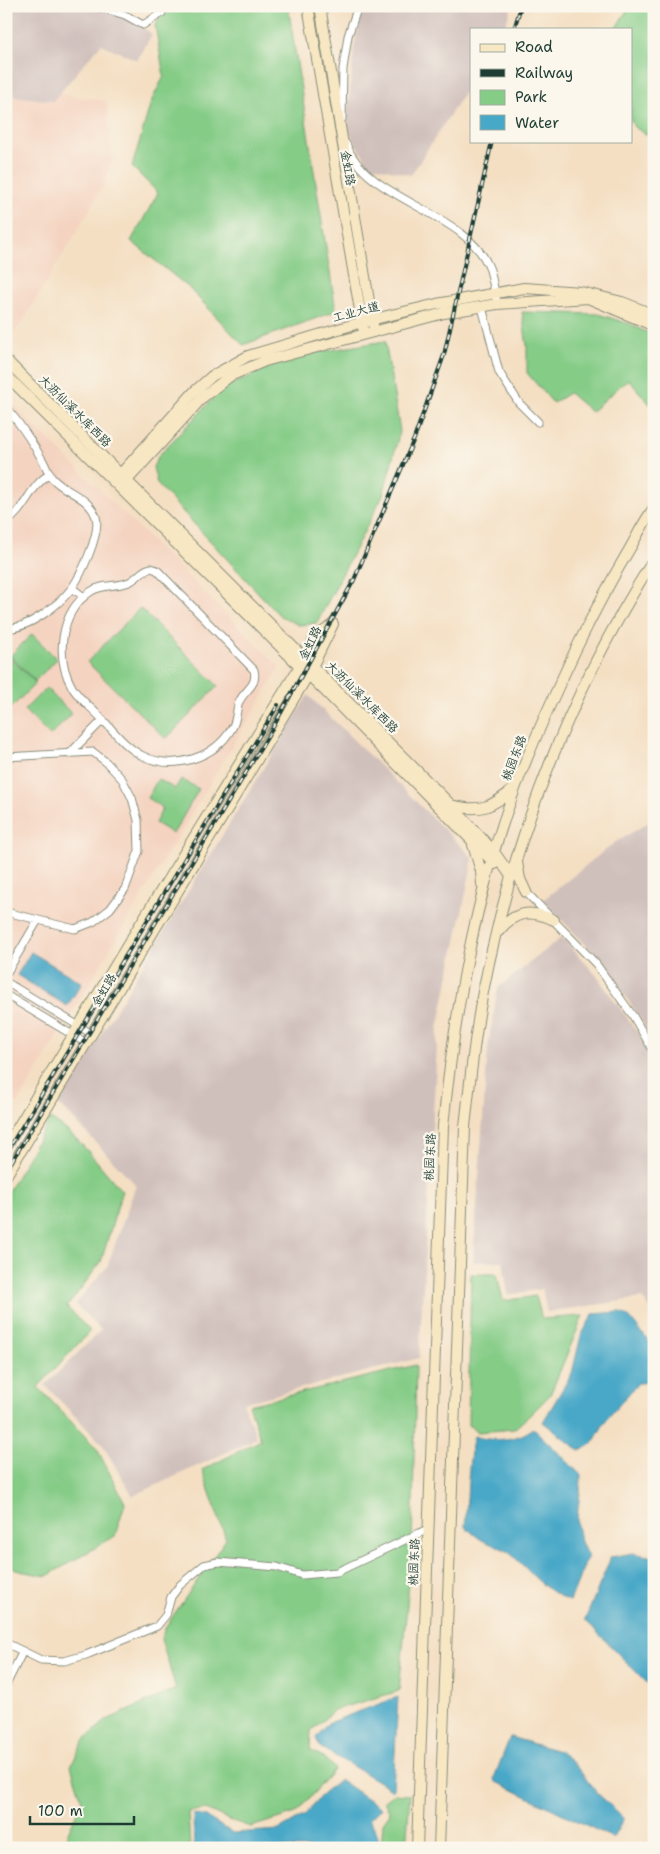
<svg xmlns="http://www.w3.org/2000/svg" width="660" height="1854" font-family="'Shantell Sans','LXGW WenKai TC',sans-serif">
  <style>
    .built { fill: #f4d3c0 }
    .industrial { fill: #d0c0bc }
    .green { fill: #85cc87; stroke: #52845e }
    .water { fill: #48a8c7; stroke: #34727e }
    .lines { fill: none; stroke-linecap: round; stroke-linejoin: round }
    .street-casing { stroke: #8a8e7c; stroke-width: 9 }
    .secondary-casing { stroke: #8a8e7c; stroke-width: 12 }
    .street { stroke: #fff; stroke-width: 7 }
    .secondary { stroke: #f8e7c3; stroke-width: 10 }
    .rail-casing { stroke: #1f3d34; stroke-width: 4 }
    .rail { stroke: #fbf7ec; stroke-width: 2; stroke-dasharray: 5.5; stroke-linecap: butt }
    .labels { text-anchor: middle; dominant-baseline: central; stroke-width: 4.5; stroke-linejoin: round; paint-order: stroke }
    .street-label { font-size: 12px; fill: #1f3d34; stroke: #fbf7ec }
  </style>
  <rect width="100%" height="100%" fill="#fbf7ec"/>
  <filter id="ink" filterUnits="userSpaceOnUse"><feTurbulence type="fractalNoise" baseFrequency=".02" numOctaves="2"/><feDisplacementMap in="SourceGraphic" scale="10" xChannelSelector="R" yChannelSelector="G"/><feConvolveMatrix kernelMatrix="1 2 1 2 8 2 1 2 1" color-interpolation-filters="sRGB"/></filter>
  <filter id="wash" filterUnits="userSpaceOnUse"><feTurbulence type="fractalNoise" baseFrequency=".0096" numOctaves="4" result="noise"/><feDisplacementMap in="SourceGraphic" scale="20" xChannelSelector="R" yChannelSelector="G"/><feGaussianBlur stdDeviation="1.12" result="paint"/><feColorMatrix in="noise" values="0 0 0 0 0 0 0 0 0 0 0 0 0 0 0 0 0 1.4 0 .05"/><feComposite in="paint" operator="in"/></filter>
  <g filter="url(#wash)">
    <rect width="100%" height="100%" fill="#f4dfc3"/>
    <path class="built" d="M 57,94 L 107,101 L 112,159 L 104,185 L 21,325 L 7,338 L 6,95 L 52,101 Z
      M 6,398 L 280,667 L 17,1104 L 6,1097 Z"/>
    <path class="industrial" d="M 6,6 L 114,6 L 152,34 L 137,60 L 101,44 L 53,101 L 6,95 Z
      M 363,6 L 512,6 L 504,29 L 471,29 L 471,82 L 411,175 L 369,165 L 346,128 L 354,47 Z
      M 308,695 L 473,858 L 438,1029 L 419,1358 L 243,1403 L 257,1438 L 133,1496 L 102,1444 L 45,1385 L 101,1330 L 75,1304 L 107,1267 L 136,1185 L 65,1110 L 58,1105 Z
      M 654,819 L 654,1044 L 637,1013 L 599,959 L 543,900 L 614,843 Z
      M 562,937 L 596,975 L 640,1036 L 654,1063 L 654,1313 L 642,1298 L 547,1312 L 542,1289 L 508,1295 L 503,1261 L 473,1262 L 488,1046 L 498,988 Z"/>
    <path class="green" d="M 170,6 L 288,6 L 336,311 L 243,345 L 188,287 L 131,241 L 158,193 L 132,167 L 151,102 L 164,76 L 155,25 Z
      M 630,6 L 654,6 L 654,139 L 634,127 L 631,121 L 631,29 L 615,29 Z
      M 522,312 L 598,314 L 630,324 L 654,336 L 654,409 L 628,379 L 591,412 L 569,393 L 553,403 L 527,373 L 527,346 Z
      M 385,341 L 400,431 L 383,495 L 317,623 L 299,625 L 280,616 L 157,484 L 153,467 L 159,455 L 225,386 L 240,381 L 289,357 Z
      M 140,608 L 218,686 L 166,739 L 87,662 Z
      M 32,634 L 57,659 L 35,681 L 10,656 Z
      M 6,654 L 36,683 L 6,713 Z
      M 46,688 L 72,714 L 50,736 L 24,710 Z
      M 158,779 L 175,789 L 181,779 L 199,789 L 173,834 L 155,823 L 163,808 L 147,798 Z
      M 50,1119 C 79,1135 100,1167 122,1191 L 101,1262 L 67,1307 L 90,1331 L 38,1387 L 97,1449 L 125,1503 L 115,1536 L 47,1576 L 19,1571 L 6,1563 L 6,1195 Z
      M 471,1274 L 497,1274 L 503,1301 L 536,1296 L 542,1319 L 583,1316 L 550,1395 L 531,1414 L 514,1429 L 478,1432 L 468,1425 Z
      M 416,1365 L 412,1551 L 399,1691 L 334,1710 L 311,1731 L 310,1750 L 323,1757 L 335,1769 L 296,1813 L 251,1827 L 229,1820 L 206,1809 L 188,1812 L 190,1848 L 77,1848 L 80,1843 L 66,1837 L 82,1801 L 71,1766 L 84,1740 L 107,1720 L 176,1689 L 161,1639 L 166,1626 L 226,1539 L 202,1470 L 261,1440 L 249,1405 Z
      M 393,1794 L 410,1795 L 406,1848 L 381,1848 L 383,1823 L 390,1813 L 384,1801 Z"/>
    <path class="water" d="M 31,952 L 82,983 L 67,1006 L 17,975 Z
      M 620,1312 L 630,1318 L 654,1348 L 654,1382 L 638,1383 L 606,1420 L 593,1443 L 580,1451 L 543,1422 L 572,1373 L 581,1336 L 593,1314 Z
      M 533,1428 L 581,1475 C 581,1509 569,1524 588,1556 L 570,1601 C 545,1592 531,1572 512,1555 C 503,1547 494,1546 484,1541 C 477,1538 471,1531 465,1527 C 468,1497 467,1465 474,1436 C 491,1442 519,1441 533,1428 Z
      M 632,1553 L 654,1557 L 654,1690 L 585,1620 L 611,1557 Z
      M 398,1697 L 393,1790 L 320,1747 L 316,1738 L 328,1723 Z
      M 510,1737 L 559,1751 L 572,1761 L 597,1793 L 624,1818 L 613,1838 L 496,1782 L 494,1778 Z
      M 340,1780 L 381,1808 L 369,1820 C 376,1830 381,1836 376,1848 L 194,1848 L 193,1814 L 206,1817 L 233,1833 L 279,1830 L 305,1815 L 323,1793 Z"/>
  </g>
  <g filter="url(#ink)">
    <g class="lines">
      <defs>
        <path id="street" d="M 95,6 L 125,15 L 143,25 L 162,13 L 162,6
          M 342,119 L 343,69 L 348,36 L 358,6
          M 346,144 C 367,202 469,211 490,270 C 493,281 495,293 497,304
          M 482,307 L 499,372 L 519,403 L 538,422
          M 6,408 C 21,424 32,442 43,461 C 46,466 48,473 52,478 C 65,493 89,496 96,517 C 101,533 81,575 72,588 C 58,606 29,628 6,629
          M 6,522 C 25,511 30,485 50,474
          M 151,568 L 157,570 L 254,670 C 258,686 245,689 239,702 C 236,710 237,720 232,728 C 215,758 174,771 143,756 C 126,748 114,731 101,718 C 92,708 79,699 72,687 C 55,657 60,612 90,592 C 102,584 113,587 126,583 C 136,581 140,570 151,568 Z
          M 72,588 L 84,597
          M 69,754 L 103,720
          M 6,757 L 93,752 L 106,762 L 122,779 L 132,798 L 138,820 L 139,851 L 125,889 L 110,909 L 93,922 L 75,929 L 6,912
          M 523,889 L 596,964 L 633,1016 L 654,1052
          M 6,974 L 38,920
          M 6,982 L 92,1034
          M 6,995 L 86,1043
          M 6,1643 L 41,1660 L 64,1661 L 86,1655 L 157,1626 L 166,1615 L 171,1597 L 180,1585 L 204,1565 L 218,1562 L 277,1567 L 302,1575 L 337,1572 L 428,1529
          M 6,1685 L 23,1651"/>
        <path id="secondary" d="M 308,6 L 363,328
          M 320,6 L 373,325
          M 6,360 L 451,805 L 494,852 L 511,876
          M 6,375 L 323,689 L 495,864
          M 116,479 L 194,392 L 212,376 L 248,356 L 362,322 L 437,304 L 524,288 L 581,292 L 622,302 L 654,315
          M 122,486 L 203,397 L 230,376 L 265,361 L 444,313 L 497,304 L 588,298 L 654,326
          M 451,805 C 481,813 492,807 515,788
          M 473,845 L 481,871 L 482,884
          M 517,862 L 520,879 L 526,892
          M 499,931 C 515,910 532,910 554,920
          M 6,1147 L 136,931 L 305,658 L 315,638 L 332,625
          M 6,1176 L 308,675 L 333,624
          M 417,1848 L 443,1126 C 455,1010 475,895 516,786 C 534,739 555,693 577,647 C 593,614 610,582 629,550 C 637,536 644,521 654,508
          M 439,1848 L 465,1127 C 470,1082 474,1037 483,992 C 513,838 570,692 654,559"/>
      </defs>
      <use href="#street" class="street-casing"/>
      <use href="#secondary" class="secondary-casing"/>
      <use href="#street" class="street"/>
      <use href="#secondary" class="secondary"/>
      <defs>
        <path id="rail" d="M 514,29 L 521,6
          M 6,1153 L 278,705
          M 6,1171 L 271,731 L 354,580 L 414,439 L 444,355 L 492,141"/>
      </defs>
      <use href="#rail" class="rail-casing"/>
      <use href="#rail" class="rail"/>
    </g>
  </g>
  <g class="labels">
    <g class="street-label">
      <text transform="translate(348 168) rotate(80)">金虹路</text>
      <text transform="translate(356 312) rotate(-15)">工业大道</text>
      <text transform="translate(75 411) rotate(45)">大沥仙溪水库西路</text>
      <text transform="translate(310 643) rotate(-64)">金虹路</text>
      <text transform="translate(362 697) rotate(45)">大沥仙溪水库西路</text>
      <text transform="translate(514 758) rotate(-69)">桃园东路</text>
      <text transform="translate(104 990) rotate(-59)">金虹路</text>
      <text transform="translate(430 1157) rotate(-87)">桃园东路</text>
      <text transform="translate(414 1562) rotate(-88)">桃园东路</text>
    </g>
  </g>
  <rect width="660" height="1854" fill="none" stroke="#fbf7ec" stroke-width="25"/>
  <rect x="470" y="28" width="162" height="115" fill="#fbf7ec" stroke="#a3ada2"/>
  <rect x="480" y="44" width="25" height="8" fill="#f8e7c3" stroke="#a3ada2"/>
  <text x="515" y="52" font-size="15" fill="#1f3d34">Road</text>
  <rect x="480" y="69" width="25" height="8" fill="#1f3d34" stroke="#a3ada2"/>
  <text x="515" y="78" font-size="15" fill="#1f3d34">Railway</text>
  <rect x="480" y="90" width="25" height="15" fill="#85cc87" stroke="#a3ada2"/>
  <text x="515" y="102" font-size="15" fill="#1f3d34">Park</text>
  <rect x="480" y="115" width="25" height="15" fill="#48a8c7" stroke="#a3ada2"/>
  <text x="515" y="128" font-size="15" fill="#1f3d34">Water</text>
  <path d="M30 1816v8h104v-8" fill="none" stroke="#1f3d34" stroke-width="2.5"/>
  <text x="38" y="1816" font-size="15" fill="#1f3d34" stroke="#fbf7ec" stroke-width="4" paint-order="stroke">100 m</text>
</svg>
